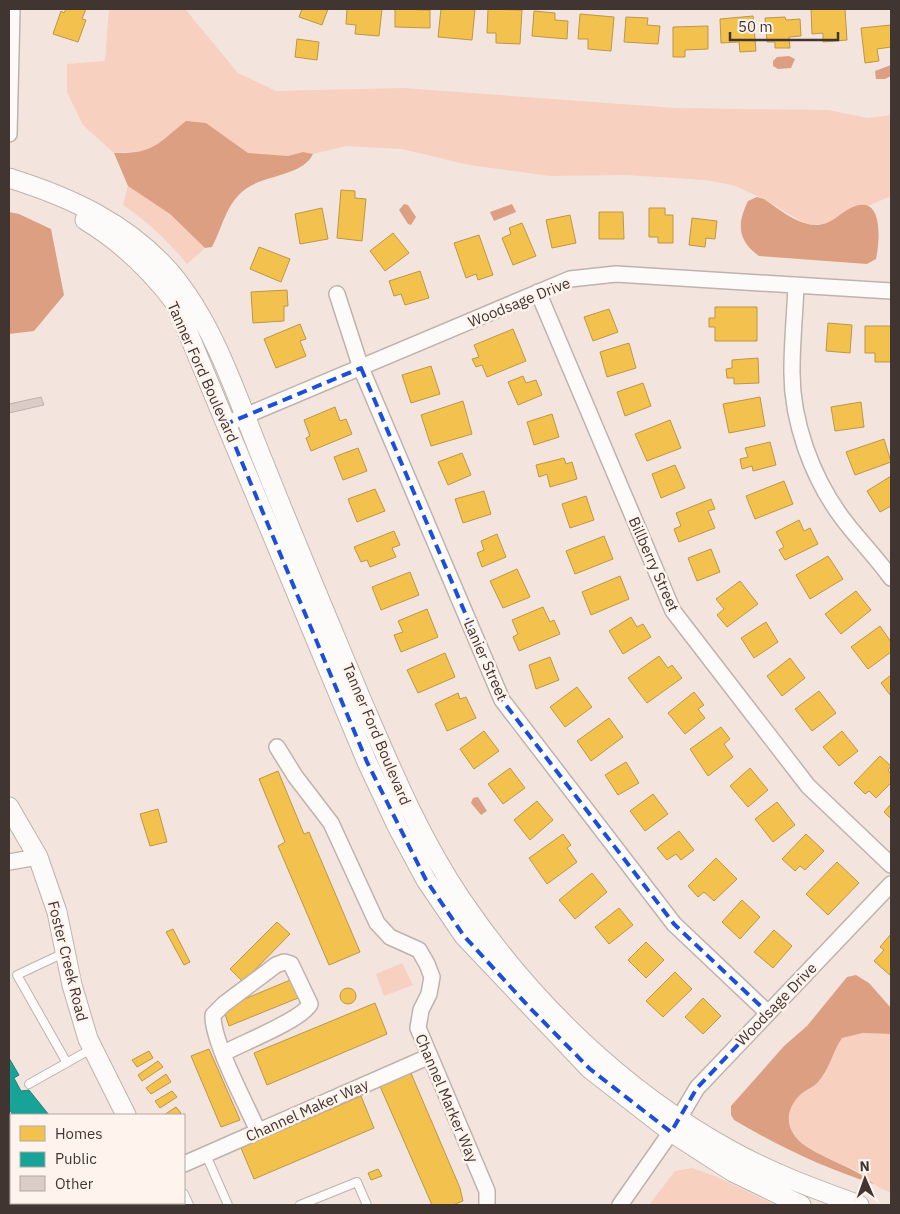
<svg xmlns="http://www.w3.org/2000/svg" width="900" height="1214" font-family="'IBM Plex Sans',sans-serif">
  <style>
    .green { fill: #f7d0bf }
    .water { fill: #dc9f82 }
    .homes { fill: #f2c14e; stroke: #bd9745 }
    .public { fill: #17a398; stroke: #238279 }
    .building { fill: #dacdc8; stroke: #bfb2ad }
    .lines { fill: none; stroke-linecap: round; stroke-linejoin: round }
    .service-casing { stroke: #bfb2ad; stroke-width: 10 }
    .minor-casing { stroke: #bfb2ad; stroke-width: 18 }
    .tertiary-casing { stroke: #bfb2ad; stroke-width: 21 }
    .service { stroke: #fdfbfa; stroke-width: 8 }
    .minor { stroke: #fdfbfa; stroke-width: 15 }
    .tertiary { stroke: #fdfbfa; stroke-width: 19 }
    .marked { fill: none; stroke: #1d4ed8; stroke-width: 4; stroke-dasharray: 10 6; stroke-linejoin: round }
    .labels { text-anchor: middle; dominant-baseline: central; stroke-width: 5; stroke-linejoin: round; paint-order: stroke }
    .street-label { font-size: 15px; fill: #403530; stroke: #fef3ed }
  </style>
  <rect width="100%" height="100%" fill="#f4e4de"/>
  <path class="green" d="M 109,9 L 185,9 L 238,73 L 276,91 L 403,88 L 676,108 L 828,110 L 868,118 L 891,115 L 891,196 L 868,206 L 858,206 L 832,222 L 814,225 L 802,222 L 764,199 L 733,185 L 705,180 L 626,175 L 550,176 L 469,165 L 402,149 L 346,146 L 313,154 L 303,152 L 288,156 L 257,155 L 248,153 L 206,123 L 167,138 L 158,145 L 146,151 L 114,153 L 83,125 L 67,92 L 67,64 L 105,61 Z
    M 128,186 L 170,214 L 205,248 L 187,264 C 168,241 147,221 123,205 Z
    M 402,963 L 413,985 L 384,996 L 376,974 Z
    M 863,1033 L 891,1034 L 891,1193 C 886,1190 879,1188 874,1184 C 869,1180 865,1175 859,1172 C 837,1160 774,1143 790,1108 C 798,1092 817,1083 828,1071 L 822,1076 L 842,1038 Z
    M 692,1168 L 715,1176 L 775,1205 L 649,1205 L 675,1171 Z"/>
  <path class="water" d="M 789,56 L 795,59 L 791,68 L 778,69 L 773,66 L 773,61 L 777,57 Z
    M 891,65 L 891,76 L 885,79 L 876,79 L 875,71 Z
    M 186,121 L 206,123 L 248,153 L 288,156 L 303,152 L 313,154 C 302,177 263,174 243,191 C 226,205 222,228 212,247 L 205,248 L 170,214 L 128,186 L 114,153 C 154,154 157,144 186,121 Z
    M 757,197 L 764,199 C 779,209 796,224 815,225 C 831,225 836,216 849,209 C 884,190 880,240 876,259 L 867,264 L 759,256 C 737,240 737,224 748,201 Z
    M 404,204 L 408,205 L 416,217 L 411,225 L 408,224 L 399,210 Z
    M 512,204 L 516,212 L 494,221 L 490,212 Z
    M 9,212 L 19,214 L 51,229 L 64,295 L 34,331 L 9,334 Z
    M 478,797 L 487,811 L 481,815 L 471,803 L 473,798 Z
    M 856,975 L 869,983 L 891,1008 L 891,1034 L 863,1033 L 842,1038 C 833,1051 829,1070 818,1082 C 813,1088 804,1090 799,1096 C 782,1114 787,1134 807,1147 C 829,1161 854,1167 874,1184 C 826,1169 778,1146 734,1120 L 731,1115 L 731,1106 L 784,1046 L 807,1026 L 847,977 Z"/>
  <path class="homes" d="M 66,9 L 86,9 L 82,19 L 86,20 L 78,42 L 53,34 L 61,11 L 64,13 Z
    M 302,9 L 328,9 L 322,25 L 299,17 Z
    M 347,9 L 382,9 L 379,36 L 355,34 L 356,25 L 346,24 Z
    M 395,9 L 430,10 L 430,28 L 395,27 Z
    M 441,9 L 475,9 L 472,40 L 438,37 Z
    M 488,9 L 522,10 L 520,44 L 496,43 L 496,33 L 487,33 Z
    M 811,9 L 845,9 L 847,40 L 823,42 L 823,33 L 812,34 Z
    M 534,11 L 555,13 L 555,20 L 568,21 L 567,39 L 532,36 Z
    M 580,14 L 614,17 L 611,51 L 588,49 L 588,39 L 578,39 Z
    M 753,16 L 756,51 L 740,52 L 739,42 L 721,43 L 720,19 Z
    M 626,17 L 648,18 L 647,25 L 660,26 L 658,44 L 624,42 Z
    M 785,17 L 786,20 L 800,19 L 801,36 L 789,37 L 790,48 L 775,48 L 775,42 L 767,42 L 765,18 Z
    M 891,25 L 891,47 L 877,49 L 879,61 L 865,63 L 861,28 Z
    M 708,26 L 708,49 L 685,50 L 685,57 L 673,57 L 673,27 Z
    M 297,39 L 319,42 L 317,60 L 295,57 Z
    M 341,190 L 355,191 L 355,198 L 366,199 L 362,241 L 337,238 Z
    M 322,208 L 328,239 L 300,244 L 295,214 Z
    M 649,208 L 665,208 L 665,215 L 673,215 L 673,243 L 658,243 L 658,237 L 649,237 Z
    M 599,212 L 623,212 L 624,239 L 599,239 Z
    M 570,215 L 576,243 L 552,248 L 546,220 Z
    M 692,218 L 717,221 L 715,239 L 706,238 L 705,247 L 689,245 Z
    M 522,223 L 536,256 L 513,265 L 502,238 L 511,234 L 509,228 Z
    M 393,233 L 409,253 L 385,271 L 370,251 Z
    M 479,235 L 493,275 L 478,280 L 476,274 L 466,278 L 454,243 Z
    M 259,247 L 290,259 L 281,282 L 250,269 Z
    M 420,271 L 429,298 L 405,305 L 401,294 L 394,296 L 389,281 Z
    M 287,290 L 288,306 L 284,306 L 284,321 L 253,323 L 251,292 Z
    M 715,307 L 757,307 L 757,341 L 715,341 L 715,327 L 709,327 L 709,318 L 715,318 Z
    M 609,309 L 618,332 L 593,341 L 584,317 Z
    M 828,323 L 852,325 L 850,353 L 826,351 Z
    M 300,324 L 306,339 L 300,341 L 306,356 L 276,368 L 264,339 Z
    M 865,326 L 891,326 L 891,362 L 875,362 L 875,353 L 865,353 Z
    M 513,329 L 526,361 L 487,377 L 482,365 L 476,367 L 472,359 L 479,357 L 474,345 Z
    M 629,343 L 636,368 L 607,377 L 600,352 Z
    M 758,358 L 759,383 L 734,384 L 734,378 L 727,378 L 726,369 L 732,368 L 732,360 Z
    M 431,366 L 440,394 L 411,403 L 402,375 Z
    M 523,376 L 526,383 L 536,380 L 542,395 L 518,405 L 508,382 Z
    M 643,383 L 651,406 L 625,416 L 617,392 Z
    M 760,397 L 765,426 L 729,433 L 723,404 Z
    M 463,401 L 472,434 L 431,446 L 421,415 Z
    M 861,402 L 864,427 L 835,431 L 831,407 Z
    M 335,407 L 340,421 L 346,419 L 352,434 L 311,451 L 306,438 L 310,436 L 304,420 Z
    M 552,414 L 559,437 L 534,445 L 527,422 Z
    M 670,420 L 681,448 L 647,461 L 635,434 Z
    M 884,439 L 891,462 L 855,475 L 846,452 Z
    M 770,442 L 776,465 L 753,471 L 752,466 L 742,469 L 740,459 L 748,457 L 745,448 Z
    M 358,448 L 367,471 L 343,480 L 334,457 Z
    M 462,453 L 471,475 L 448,485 L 438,462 Z
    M 564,458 L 566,464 L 572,462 L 577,479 L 550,487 L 547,474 L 539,477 L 536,465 Z
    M 675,465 L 685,488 L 661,498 L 652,474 Z
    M 891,476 L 891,506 L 880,512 L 867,491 Z
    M 784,481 L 793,504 L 755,519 L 746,496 Z
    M 375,489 L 385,511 L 357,522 L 348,499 Z
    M 484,491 L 491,514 L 463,523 L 455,499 Z
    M 586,496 L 594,520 L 570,528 L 562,504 Z
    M 711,499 L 715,509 L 708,511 L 715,528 L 679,542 L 674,529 L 681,526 L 676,513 Z
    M 799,520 L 804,531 L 810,528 L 818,544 L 785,560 L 779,550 L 784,547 L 776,532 Z
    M 394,531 L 400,545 L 392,548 L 396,557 L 370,567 L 367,560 L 361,562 L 354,547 Z
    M 497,534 L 506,557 L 482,567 L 477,553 L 484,550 L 481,541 Z
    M 604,536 L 613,559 L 575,574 L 566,551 Z
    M 711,549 L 720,572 L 697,581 L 688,558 Z
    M 828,556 L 843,579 L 810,599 L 796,575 Z
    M 517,569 L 530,597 L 503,608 L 490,581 Z
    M 410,572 L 419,595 L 381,610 L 372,587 Z
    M 620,576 L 629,599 L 591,615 L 582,592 Z
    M 740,581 L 758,604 L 727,627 L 717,615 L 724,609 L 716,599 Z
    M 856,591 L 871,610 L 841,634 L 825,614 Z
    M 543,607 L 550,622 L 554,620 L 560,634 L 519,651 L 513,637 L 518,634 L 512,620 Z
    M 427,609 L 438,637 L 401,652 L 394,635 L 403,632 L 398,621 Z
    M 631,617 L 637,627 L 643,624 L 651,637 L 623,654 L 609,631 Z
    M 766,622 L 778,642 L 754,658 L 741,638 Z
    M 880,626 L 891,642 L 891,652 L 868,669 L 851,647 Z
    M 445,653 L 455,677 L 418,693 L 407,670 Z
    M 659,656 L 668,668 L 672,665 L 682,678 L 647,703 L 628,678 Z
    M 550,657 L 559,680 L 536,689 L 529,665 Z
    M 790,658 L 805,678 L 782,696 L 767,676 Z
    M 891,675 L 891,696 L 881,683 Z
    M 577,687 L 592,707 L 565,727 L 550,707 Z
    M 819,691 L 836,713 L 812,731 L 795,709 Z
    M 694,692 L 704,705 L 698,709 L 705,718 L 685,734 L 668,713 Z
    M 458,693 L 460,699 L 466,697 L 476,718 L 447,731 L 435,704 Z
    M 609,718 L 623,737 L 591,761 L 577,741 Z
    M 721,727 L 730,739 L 724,744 L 733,757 L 708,776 L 690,749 Z
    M 484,731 L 499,751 L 474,769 L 460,749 Z
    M 842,731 L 858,751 L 839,766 L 823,747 Z
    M 880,756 L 891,766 L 888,770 L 891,774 L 891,783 L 876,798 L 869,791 L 865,794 L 854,783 Z
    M 626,762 L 639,783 L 618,795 L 605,775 Z
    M 510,768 L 525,788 L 503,804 L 488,784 Z
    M 750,768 L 768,790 L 748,807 L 730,786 Z
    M 278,771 L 304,834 L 309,832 L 360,952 L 329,965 L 278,846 L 285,842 L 259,779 Z
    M 653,794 L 668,814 L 645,831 L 630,811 Z
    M 537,801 L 553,820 L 530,840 L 514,820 Z
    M 777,802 L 795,825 L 773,842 L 755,819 Z
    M 891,804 L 891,819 L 884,812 Z
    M 158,809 L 167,842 L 150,846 L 140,814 Z
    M 679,831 L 694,850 L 681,860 L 676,854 L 667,860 L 657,848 Z
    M 563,834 L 571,845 L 567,848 L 577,862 L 547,884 L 529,858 Z
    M 806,834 L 824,851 L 805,870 L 800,866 L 795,871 L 782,859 Z
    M 716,858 L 737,879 L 714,901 L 704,892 L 698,897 L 688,886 Z
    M 837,862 L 859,883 L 828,915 L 806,894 Z
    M 592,873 L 607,892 L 575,919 L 559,900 Z
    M 742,900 L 760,917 L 740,939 L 722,922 Z
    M 619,908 L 633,925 L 609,944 L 595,927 Z
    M 277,922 L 290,934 L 243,982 L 230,969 Z
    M 173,929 L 190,962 L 184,965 L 166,932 Z
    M 774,930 L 792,946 L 773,968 L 754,952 Z
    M 891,934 L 891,976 L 874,961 L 884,950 L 880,947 Z
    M 646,942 L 664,960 L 646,978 L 628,960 Z
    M 675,972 L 692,989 L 663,1017 L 646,1001 Z
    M 295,978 L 303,996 L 229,1026 L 223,1008 Z
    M340 996a8 8 0 1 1 16 0a8 8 0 1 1-16 0Z
    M 703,998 L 721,1016 L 703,1034 L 685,1017 Z
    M 375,1003 L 387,1034 L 267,1085 L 254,1053 Z
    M 209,1049 L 240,1120 L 221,1127 L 191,1056 Z
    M 149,1051 L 153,1058 L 137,1067 L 132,1060 Z
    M 158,1061 L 163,1067 L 142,1081 L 138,1075 Z
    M 410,1071 L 460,1188 L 463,1201 L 453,1205 L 432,1205 L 379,1084 Z
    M 166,1074 L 171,1082 L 151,1094 L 146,1088 Z
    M 172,1091 L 177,1097 L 160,1108 L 155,1101 Z
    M 361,1096 L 374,1128 L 254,1179 L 241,1148 Z
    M 176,1107 L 181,1113 L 178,1115 L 164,1115 Z
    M 378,1169 L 382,1176 L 371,1180 L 368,1173 Z"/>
  <path class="public" d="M 9,1058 L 19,1075 L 14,1078 L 21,1091 L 29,1090 L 49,1115 L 13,1115 L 9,1109 Z"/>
  <path class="building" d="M 41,397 L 44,405 L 9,413 L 9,404 Z"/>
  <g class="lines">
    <defs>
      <path id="service" d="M 64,953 L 17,975 L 67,1063
        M 29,1084 L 93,1048
        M 206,1155 L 228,1205
        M 184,1194 L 189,1205
        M 172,1203 L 174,1205
        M 300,1205 L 357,1182 L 367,1205"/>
      <path id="minor" d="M 9,134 L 12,9
        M 796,285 C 795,313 792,341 792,369 C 791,420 812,478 843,519 C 858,539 876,557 891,578
        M 538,292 L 673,611 L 808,786 L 891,865
        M 337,294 L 361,368 L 502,700 L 674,924 L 768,1013
        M 226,424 L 570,279 L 616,274 L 891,291
        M 277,747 L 295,776 L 331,823 L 377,923 L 390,937 L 419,950 L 427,964 L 432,977 L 429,994 L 421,1010 L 418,1028 L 487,1191 L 487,1205
        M 9,862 L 38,857
        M 224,1053 C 242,1043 302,1020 310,1004 L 291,964 L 284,962 L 276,965 L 224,1004 L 213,1015 C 212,1041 246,1104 258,1131
        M 184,1164 L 430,1056
        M 620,1205 L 671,1132 L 697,1088 L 891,884"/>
      <path id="tertiary" d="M 9,178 C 70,197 127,223 170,272 C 216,326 238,401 265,466 C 296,544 329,622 361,699 C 391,768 419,837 461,899 C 530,1001 623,1091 730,1150 C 771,1173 815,1189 859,1205
        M 85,220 C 121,242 150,269 176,304 L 367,762 L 397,826 L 426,880 L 464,936 L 590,1069 L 671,1132 L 733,1172 L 801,1205
        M 9,807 L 38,857 L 57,912 L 72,985 L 88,1039 L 126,1115"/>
    </defs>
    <use href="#service" class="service-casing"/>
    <use href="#minor" class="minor-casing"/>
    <use href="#tertiary" class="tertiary-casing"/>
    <use href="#service" class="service"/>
    <use href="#minor" class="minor"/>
    <use href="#tertiary" class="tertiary"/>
  </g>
  <path class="marked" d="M 361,368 L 502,700 L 674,924 L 768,1013 L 697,1088 L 671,1132 L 590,1069 L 529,1007 L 464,936 L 426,880 L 367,762 L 226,424 Z"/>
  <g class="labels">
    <g class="street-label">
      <text transform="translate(519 302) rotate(-22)">Woodsage Drive</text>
      <text transform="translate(203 372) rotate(66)">Tanner Ford Boulevard</text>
      <text transform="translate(654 564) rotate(66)">Billberry Street</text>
      <text transform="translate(486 660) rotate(66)">Lanier Street</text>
      <text transform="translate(377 734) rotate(67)">Tanner Ford Boulevard</text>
      <text transform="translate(68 961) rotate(76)">Foster Creek Road</text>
      <text transform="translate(776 1004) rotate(-46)">Woodsage Drive</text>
      <text transform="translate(447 1098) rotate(67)">Channel Marker Way</text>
      <text transform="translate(307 1110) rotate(-24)">Channel Maker Way</text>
    </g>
  </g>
  <rect width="900" height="1214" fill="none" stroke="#403530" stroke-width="20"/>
  <rect x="10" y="1114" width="175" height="90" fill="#fef3ed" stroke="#b2a7a1"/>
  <rect x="20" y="1126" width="25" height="15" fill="#f2c14e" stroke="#b2a7a1"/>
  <text x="55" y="1139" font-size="15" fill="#403530">Homes</text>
  <rect x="20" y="1152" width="25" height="15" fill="#17a398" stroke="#b2a7a1"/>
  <text x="55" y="1164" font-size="15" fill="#403530">Public</text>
  <rect x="20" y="1176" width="25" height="15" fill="#dacdc8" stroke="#b2a7a1"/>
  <text x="55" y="1189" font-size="15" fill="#403530">Other</text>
  <g transform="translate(865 1179) rotate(358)" stroke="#fef3ed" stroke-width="4" paint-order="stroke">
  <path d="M0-4L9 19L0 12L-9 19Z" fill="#403530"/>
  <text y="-8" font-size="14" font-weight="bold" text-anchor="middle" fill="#403530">N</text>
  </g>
  <path d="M730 32v8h108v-8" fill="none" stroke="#403530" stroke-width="2.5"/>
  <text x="738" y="32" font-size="15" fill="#403530" stroke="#fef3ed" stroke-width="4" paint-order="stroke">50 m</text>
</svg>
